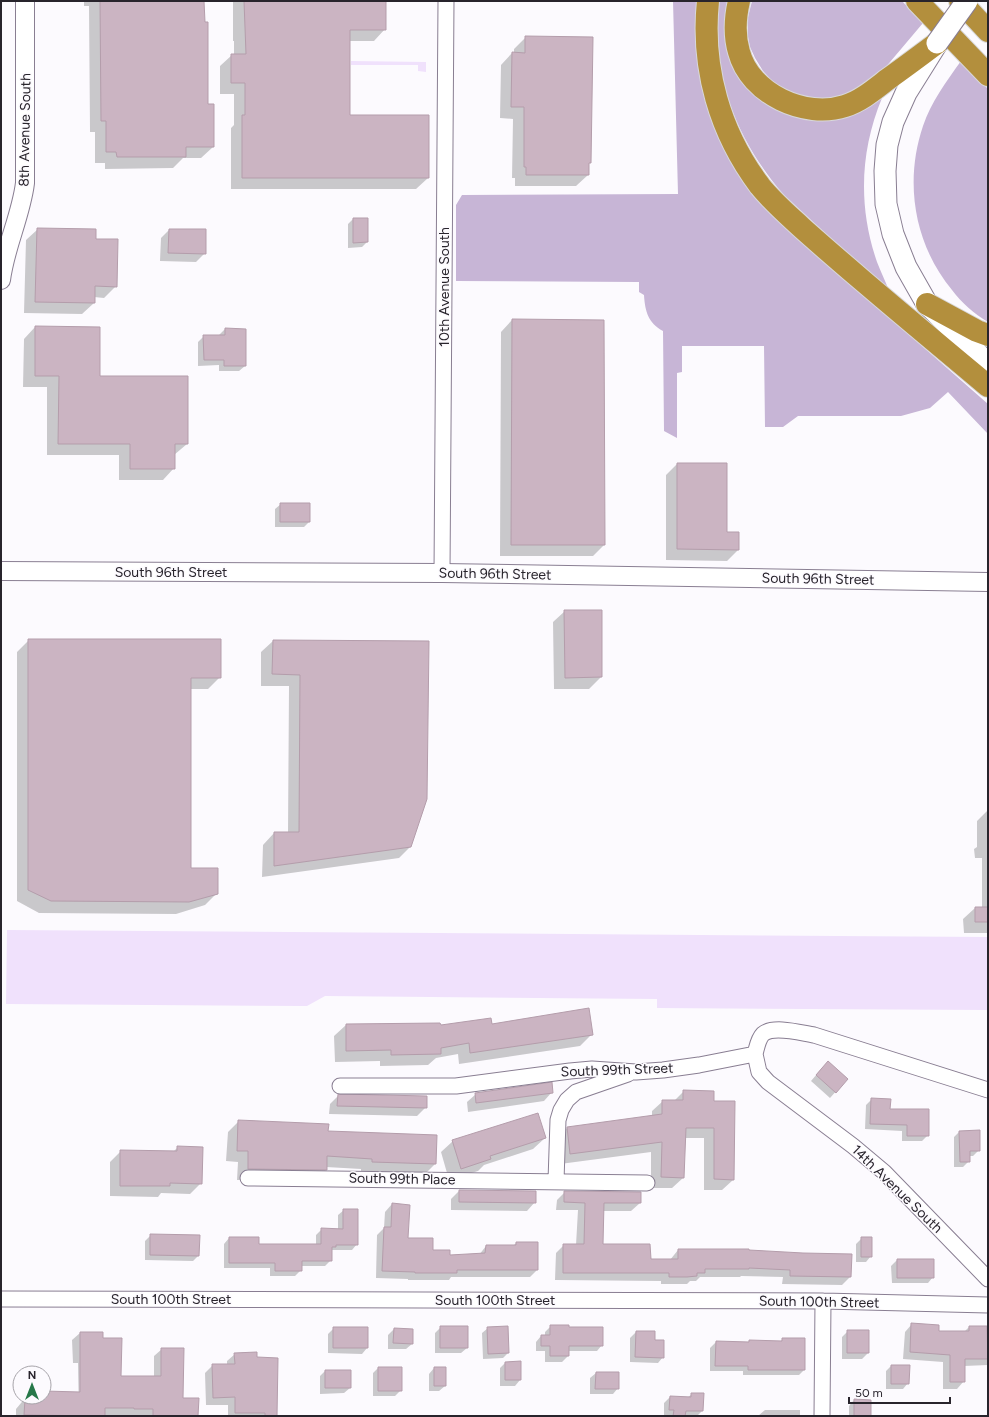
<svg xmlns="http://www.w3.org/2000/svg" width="989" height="1417" font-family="Figtree,sans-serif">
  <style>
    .green { fill: #f0e1fc }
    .forest { fill: #c7b5d6 }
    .shadow { fill: #0003 }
    .building { fill: #cbb4c2; stroke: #b49dab }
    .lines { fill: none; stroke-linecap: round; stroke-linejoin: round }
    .minor-casing { stroke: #897e92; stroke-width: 17 }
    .tertiary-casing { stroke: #897e92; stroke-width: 20 }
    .secondary-casing { stroke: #897e92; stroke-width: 23 }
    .motorway-casing { stroke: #d8d8d9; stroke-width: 24 }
    .minor { stroke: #fff; stroke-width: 15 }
    .tertiary { stroke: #fff; stroke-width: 18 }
    .secondary { stroke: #fff; stroke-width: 21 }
    .motorway { stroke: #b38f3d; stroke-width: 22 }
    .secondary-bridge-casing { stroke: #897e92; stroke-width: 23; stroke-linecap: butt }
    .secondary-bridge { stroke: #fff; stroke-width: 21 }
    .labels { text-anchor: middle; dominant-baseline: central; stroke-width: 3; stroke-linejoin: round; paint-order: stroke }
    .street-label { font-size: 14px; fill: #28242c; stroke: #fcfafe }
  </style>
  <rect width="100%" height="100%" fill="#fcfafe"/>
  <path class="green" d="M 351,61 L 426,62 L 426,72 L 418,71 L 418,65 L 351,65 Z
    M 7,930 L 988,937 L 988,1010 L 657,1008 L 657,999 L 325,996 L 307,1006 L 6,1004 Z"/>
  <path class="forest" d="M 673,1 L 697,1 L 699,64 L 702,88 L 717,131 L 791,231 L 988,404 L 988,434 L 948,392 L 930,408 L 901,416 L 798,416 L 783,427 L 765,427 L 764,346 L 682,346 L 682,372 L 677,373 L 677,438 L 664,431 L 663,331 C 648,323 645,311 644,295 L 639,292 L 639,282 L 456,281 L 456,205 L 462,195 L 678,194 Z
    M 719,1 L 732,1 L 729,41 L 807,119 C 837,122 857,114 882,98 C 860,151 858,207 877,262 C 881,272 886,283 890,293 L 784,195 C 743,148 717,91 717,28 C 717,19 718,10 719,1 Z
    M 752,1 L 902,1 L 923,23 L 874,81 L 858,93 L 823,101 L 793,95 L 774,83 L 763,71 L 755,58 L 750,47 L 748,37 L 748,17 Z
    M 961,61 L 988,89 L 988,322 C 974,314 961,302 952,290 C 914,244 904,182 923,126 C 931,102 946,82 961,61 Z"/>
  <path class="shadow" d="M 84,1 L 203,1 L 207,105 L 213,147 L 201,158 L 183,158 L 173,168 L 105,169 L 105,163 L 95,163 L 95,132 L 90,132 L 89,6 L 84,6 Z
    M 233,1 L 385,1 L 385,29 L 374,41 L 349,41 L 349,116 L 428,178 L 416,189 L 231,189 L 231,128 L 234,125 L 234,94 L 220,94 L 220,66 L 232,55 L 234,55 L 234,41 L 233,41 Z
    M 526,37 L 590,162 L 588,165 L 588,175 L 576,186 L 515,186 L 515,178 L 512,178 L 513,119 L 500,118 L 501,65 L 512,53 L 514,53 L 514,49 Z
    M 353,219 L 367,242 L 362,247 L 348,248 L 348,224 Z
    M 38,229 L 95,240 L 116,286 L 104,298 L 94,297 L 94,303 L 82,314 L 24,313 L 26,240 Z
    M 169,230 L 205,253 L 196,262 L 160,261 L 161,238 Z
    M 512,320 L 604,545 L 593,556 L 500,556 L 501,332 Z
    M 35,327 L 187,444 L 174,455 L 174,468 L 163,480 L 119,480 L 119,455 L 47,455 L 47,387 L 23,387 L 24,339 Z
    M 225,329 L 245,366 L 239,371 L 219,371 L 219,365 L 198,366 L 198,342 L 204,336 L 219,335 Z
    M 677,464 L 738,550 L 727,561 L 666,560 L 666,475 Z
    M 281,504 L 309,522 L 304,527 L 275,527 L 275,509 Z
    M 565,611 L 601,677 L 589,689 L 554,689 L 553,622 Z
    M 29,640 L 220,677 L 208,689 L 190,689 L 190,869 L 217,893 L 205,905 L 176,914 L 39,913 L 17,901 L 17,652 Z
    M 273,641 L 428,642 L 410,847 L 399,858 L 262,877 L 263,845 L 274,833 L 288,833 L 289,686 L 261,686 L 261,652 Z
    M 988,810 L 988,933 L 964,933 L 963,919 L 975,908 L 982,908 L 982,858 L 975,858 L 974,849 L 977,847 L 977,821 Z
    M 439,1024 L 440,1027 L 592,1034 L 580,1046 L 459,1064 L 458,1054 L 436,1058 L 428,1065 L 380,1066 L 380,1061 L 335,1062 L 334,1036 L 346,1025 Z
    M 822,1068 L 847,1079 L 830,1098 L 811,1081 Z
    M 684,1091 L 713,1102 L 733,1180 L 722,1190 L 704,1190 L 704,1138 L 684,1138 L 683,1178 L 672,1188 L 651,1188 L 651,1152 L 560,1164 L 557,1139 L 567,1128 L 652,1117 L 652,1111 L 663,1101 L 674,1101 Z
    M 552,1092 L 544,1101 L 468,1112 L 467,1102 L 476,1094 Z
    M 338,1096 L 426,1107 L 417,1116 L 329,1114 L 330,1104 Z
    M 872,1099 L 889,1110 L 928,1135 L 922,1141 L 902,1141 L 902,1131 L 865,1129 L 866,1105 Z
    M 239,1121 L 327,1132 L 436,1136 L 435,1164 L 424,1175 L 361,1173 L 361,1169 L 326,1167 L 326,1170 L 315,1181 L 237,1180 L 238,1162 L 226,1161 L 228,1132 Z
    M 959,1132 L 979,1150 L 973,1156 L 969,1156 L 969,1161 L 963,1167 L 954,1167 L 954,1137 Z
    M 545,1138 L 533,1149 L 484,1165 L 478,1171 L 449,1180 L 441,1152 L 453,1141 Z
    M 178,1147 L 201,1183 L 190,1194 L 161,1193 L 158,1197 L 110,1196 L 110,1162 L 121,1151 L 173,1152 Z
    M 459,1191 L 535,1202 L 527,1211 L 451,1210 L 451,1199 Z
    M 565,1192 L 640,1203 L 631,1211 L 603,1211 L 602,1245 L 650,1260 L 670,1260 L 678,1250 L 850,1277 L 842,1285 L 782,1284 L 783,1277 L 741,1276 L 740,1277 L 700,1277 L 696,1281 L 690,1281 L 687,1284 L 661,1284 L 661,1281 L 555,1280 L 556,1253 L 564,1245 L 576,1245 L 578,1210 L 556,1210 L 557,1200 Z
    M 392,1204 L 407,1239 L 432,1251 L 449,1256 L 479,1255 L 486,1246 L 513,1246 L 516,1243 L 537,1243 L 537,1270 L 530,1277 L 451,1277 L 449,1280 L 408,1280 L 408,1279 L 376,1278 L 377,1235 L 384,1228 L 385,1212 Z
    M 344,1210 L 357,1244 L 352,1250 L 332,1250 L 331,1251 L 331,1260 L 325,1266 L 301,1266 L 301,1270 L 295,1276 L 270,1276 L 270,1268 L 224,1268 L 224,1244 L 229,1238 L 258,1245 L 316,1245 L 316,1235 L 322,1229 L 338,1230 L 338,1215 Z
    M 151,1235 L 198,1256 L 193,1261 L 145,1260 L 145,1241 Z
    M 862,1238 L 871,1256 L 866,1262 L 856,1262 L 856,1244 Z
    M 897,1260 L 933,1277 L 928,1283 L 892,1283 L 891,1266 Z
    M 912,1324 L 938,1332 L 964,1332 L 969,1327 L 986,1338 L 988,1338 L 988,1365 L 964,1366 L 964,1381 L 957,1389 L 943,1389 L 943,1362 L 903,1359 L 905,1332 Z
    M 551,1326 L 568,1328 L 602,1345 L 597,1351 L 568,1351 L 568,1356 L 562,1362 L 545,1362 L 545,1351 L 536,1351 L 536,1342 L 541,1336 L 545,1336 L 545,1332 Z
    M 441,1327 L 467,1348 L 461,1353 L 435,1353 L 435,1333 Z
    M 334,1328 L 367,1328 L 367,1348 L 362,1354 L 328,1353 L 328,1334 Z
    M 488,1328 L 508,1353 L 503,1358 L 483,1359 L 482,1333 Z
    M 394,1329 L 412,1344 L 406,1349 L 388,1349 L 388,1335 Z
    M 848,1331 L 868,1353 L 862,1359 L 842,1359 L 842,1337 Z
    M 636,1332 L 654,1341 L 663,1357 L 658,1363 L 630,1362 L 630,1338 Z
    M 80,1333 L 102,1333 L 102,1339 L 120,1377 L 154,1377 L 154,1356 L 162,1349 L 182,1399 L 197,1416 L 79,1416 L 78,1363 L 73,1363 L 72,1340 Z
    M 783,1339 L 804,1370 L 799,1375 L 743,1375 L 743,1371 L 710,1371 L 710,1348 L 716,1342 L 748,1343 L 749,1341 L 780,1342 Z
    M 235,1354 L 256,1358 L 276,1416 L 228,1416 L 228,1405 L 206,1405 L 205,1373 L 213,1365 L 227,1365 L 227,1361 Z
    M 520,1362 L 520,1380 L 515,1386 L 500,1386 L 500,1368 L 505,1363 Z
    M 891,1366 L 908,1383 L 903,1389 L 886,1389 L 886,1371 Z
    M 378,1368 L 401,1390 L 395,1396 L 373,1396 L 373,1373 Z
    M 434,1368 L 445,1386 L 439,1391 L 429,1391 L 429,1374 Z
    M 325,1371 L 350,1388 L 344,1393 L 320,1394 L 320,1376 Z
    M 596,1373 L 618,1373 L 618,1388 L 613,1394 L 590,1394 L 590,1378 Z
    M 44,1392 L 66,1393 L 65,1416 L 16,1416 L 16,1409 L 26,1397 L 44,1397 Z
    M 692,1394 L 702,1411 L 697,1416 L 664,1415 L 664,1403 L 670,1397 L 687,1398 Z
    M 854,1400 L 870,1416 L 849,1416 L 849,1406 Z
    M 765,1410 L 800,1410 L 800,1416 L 758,1416 Z"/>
  <path class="building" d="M 100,1 L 204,1 L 205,22 L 208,22 L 208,104 L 214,104 L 214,147 L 186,147 L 186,157 L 117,157 L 116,152 L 106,152 L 106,121 L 101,121 Z
    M 244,1 L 386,1 L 386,30 L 350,30 L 350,115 L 429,115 L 429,178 L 242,178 L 242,115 L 245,115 L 245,83 L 231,83 L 231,54 L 246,54 Z
    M 525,36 L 593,37 L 591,163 L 589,163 L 589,175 L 526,175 L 526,167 L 524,167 L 524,107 L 511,107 L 512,52 L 525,53 Z
    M 353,218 L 368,218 L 368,242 L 353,243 Z
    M 37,228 L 96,229 L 96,239 L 118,239 L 117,287 L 95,286 L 95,303 L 35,302 Z
    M 169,229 L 206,229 L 206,254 L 168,253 Z
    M 512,319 L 604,320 L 605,545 L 511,545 Z
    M 35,326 L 100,327 L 100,376 L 188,376 L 188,444 L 175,444 L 175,469 L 130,469 L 130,444 L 58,444 L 59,376 L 35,376 Z
    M 225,328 L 246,329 L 246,366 L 224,366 L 224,360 L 204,360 L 203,335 L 225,335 Z
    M 677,463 L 727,463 L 727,532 L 739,532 L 739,550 L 677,549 Z
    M 280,503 L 310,503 L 310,522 L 280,522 Z
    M 564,610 L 602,610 L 602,677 L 565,678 Z
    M 28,639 L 221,639 L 221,678 L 191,678 L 191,868 L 218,868 L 218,894 L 189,902 L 51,901 L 28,890 Z
    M 273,640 L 429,641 L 427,799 L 411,847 L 274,866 L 274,832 L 299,832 L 300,675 L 272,674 Z
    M 975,907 L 988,907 L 988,922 L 975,922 Z
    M 589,1008 L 593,1035 L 470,1053 L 469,1043 L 441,1048 L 441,1054 L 391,1055 L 391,1050 L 346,1051 L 346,1024 L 440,1023 L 441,1025 L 491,1018 L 492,1024 Z
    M 828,1061 L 848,1079 L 836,1093 L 816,1075 Z
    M 552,1082 L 553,1093 L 476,1103 L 475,1093 Z
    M 683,1090 L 714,1091 L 714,1101 L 735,1101 L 734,1180 L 714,1179 L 714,1128 L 686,1128 L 684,1178 L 661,1177 L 662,1142 L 570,1154 L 567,1127 L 662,1114 L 662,1100 L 683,1100 Z
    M 338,1094 L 427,1096 L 427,1108 L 337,1106 Z
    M 871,1098 L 891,1099 L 890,1109 L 929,1109 L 929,1136 L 907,1136 L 907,1125 L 870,1124 Z
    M 538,1113 L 546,1138 L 490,1156 L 491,1159 L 461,1169 L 452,1140 Z
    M 238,1120 L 329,1124 L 328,1131 L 437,1135 L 436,1164 L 372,1162 L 372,1159 L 327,1156 L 327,1170 L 248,1169 L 248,1151 L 237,1151 Z
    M 980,1130 L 980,1151 L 970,1151 L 970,1162 L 960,1162 L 959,1131 Z
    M 177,1146 L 203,1147 L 202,1184 L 170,1183 L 170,1186 L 120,1186 L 120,1150 L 177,1151 Z
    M 459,1190 L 536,1191 L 536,1203 L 459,1202 Z
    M 564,1191 L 641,1192 L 641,1203 L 604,1203 L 603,1244 L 650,1244 L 651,1259 L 678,1259 L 678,1249 L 749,1249 L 749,1250 L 803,1253 L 852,1254 L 851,1277 L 790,1276 L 790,1270 L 749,1268 L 749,1269 L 705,1269 L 705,1273 L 697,1273 L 697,1276 L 687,1277 L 669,1277 L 669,1273 L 563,1273 L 563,1244 L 584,1244 L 585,1203 L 564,1202 Z
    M 392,1203 L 410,1205 L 408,1238 L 433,1238 L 433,1250 L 450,1250 L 450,1255 L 485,1253 L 486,1245 L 516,1245 L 516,1242 L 538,1242 L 538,1270 L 457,1270 L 457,1273 L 415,1273 L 415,1272 L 382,1271 L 384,1227 L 391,1227 Z
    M 343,1209 L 358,1209 L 358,1245 L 336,1245 L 336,1247 L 332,1247 L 332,1261 L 302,1261 L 302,1271 L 275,1271 L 275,1263 L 229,1263 L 229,1237 L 259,1237 L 259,1244 L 321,1244 L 321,1228 L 343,1229 Z
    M 150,1234 L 200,1235 L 199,1256 L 150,1255 Z
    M 861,1237 L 872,1237 L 872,1257 L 861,1257 Z
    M 897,1259 L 934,1259 L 934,1278 L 897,1278 Z
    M 911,1323 L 939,1325 L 939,1331 L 969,1331 L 969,1326 L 987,1326 L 988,1359 L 965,1359 L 965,1382 L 950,1382 L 950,1355 L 910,1352 Z
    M 550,1325 L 569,1325 L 569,1327 L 603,1327 L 603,1346 L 569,1346 L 569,1356 L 550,1356 L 550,1346 L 541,1346 L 541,1335 L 550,1335 Z
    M 440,1326 L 468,1326 L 468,1348 L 440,1348 Z
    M 508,1326 L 509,1353 L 488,1354 L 487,1327 Z
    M 333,1327 L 368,1327 L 368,1348 L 333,1348 Z
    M 394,1328 L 413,1329 L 413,1344 L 393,1343 Z
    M 847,1330 L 869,1330 L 869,1353 L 847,1353 Z
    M 636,1331 L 655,1331 L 655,1340 L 664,1340 L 664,1358 L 635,1357 Z
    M 80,1332 L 103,1332 L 103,1338 L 122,1338 L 121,1376 L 161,1376 L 161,1348 L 184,1348 L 183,1398 L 199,1398 L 198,1416 L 153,1416 L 153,1409 L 134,1409 L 134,1408 L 105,1408 L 105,1416 L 24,1415 L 25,1399 L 30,1399 L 31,1397 L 44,1397 L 44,1391 L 80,1392 Z
    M 782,1338 L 805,1338 L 805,1370 L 748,1370 L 748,1366 L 715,1366 L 716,1341 L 749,1342 L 749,1340 L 782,1341 Z
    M 257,1352 L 257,1357 L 278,1358 L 277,1416 L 265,1416 L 265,1413 L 235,1413 L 235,1397 L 213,1398 L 212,1364 L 235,1364 L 234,1353 Z
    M 521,1361 L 521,1380 L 505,1380 L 505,1362 Z
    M 891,1365 L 910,1365 L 909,1384 L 891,1384 Z
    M 378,1367 L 402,1367 L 402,1391 L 378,1391 Z
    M 434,1367 L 446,1367 L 446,1386 L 434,1386 Z
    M 325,1370 L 351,1370 L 351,1388 L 325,1388 Z
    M 596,1372 L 619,1372 L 619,1389 L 595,1389 Z
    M 691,1393 L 704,1393 L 703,1411 L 686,1411 L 685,1416 L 673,1416 L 674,1410 L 669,1410 L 670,1396 L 691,1397 Z
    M 854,1399 L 871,1400 L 871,1416 L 854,1416 Z"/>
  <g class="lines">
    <defs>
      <path id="minor" d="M 442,573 L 446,1
        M 755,1054 L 759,1072 L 768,1082 L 853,1146 L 884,1172 L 988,1279
        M 340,1086 L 456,1086 L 570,1071 L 592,1069 L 636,1072 L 663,1070 L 699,1065 L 755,1054 C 757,1047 758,1039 763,1034 C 774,1025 801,1033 814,1035 L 988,1090
        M 248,1178 L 647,1183
        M 556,1181 L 558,1120 L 561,1110 L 567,1100 L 576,1092 L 628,1074
        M 1,1299 L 823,1301 L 988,1305
        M 822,1416 L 823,1301"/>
      <path id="tertiary" d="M 1,280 C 5,247 21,216 25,183 L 25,1
        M 1,571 L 442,573 L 988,582"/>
      <path id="secondary" d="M 936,45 L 906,93 L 893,122 L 887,145 L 885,171 L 886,204 L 893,234 L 906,267 L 927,304 L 988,364"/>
      <path id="motorway" d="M 708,1 C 701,68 720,133 760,186 C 772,201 787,214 801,227 C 821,245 842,263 863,281 C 904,316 946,351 988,386
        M 739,1 C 735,18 734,35 739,52 C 750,94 805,119 845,106 C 861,101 875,89 888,79 C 905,67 921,55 937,43
        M 917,1 L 988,75
        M 960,1 L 988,31
        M 927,304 L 977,331 L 988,335"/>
    </defs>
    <use href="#minor" class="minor-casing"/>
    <use href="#tertiary" class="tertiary-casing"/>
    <use href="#secondary" class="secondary-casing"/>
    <use href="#motorway" class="motorway-casing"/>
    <use href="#minor" class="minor"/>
    <use href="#tertiary" class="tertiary"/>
    <use href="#secondary" class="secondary"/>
    <use href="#motorway" class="motorway"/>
    <defs>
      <path id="secondary-bridge" d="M 937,43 L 967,1"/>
    </defs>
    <use href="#secondary-bridge" class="secondary-bridge-casing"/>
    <use href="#secondary-bridge" class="secondary-bridge"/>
  </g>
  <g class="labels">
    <g class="street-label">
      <text transform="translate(25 130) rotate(-89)">8th Avenue South</text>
      <text transform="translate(444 287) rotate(-90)">10th Avenue South</text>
      <text x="171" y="572">South 96th Street</text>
      <text transform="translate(495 574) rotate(1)">South 96th Street</text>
      <text transform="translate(818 579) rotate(1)">South 96th Street</text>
      <text transform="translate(617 1070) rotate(-2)">South 99th Street</text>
      <text transform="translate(402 1179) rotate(1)">South 99th Place</text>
      <text transform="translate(897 1189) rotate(44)">14th Avenue South</text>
      <text x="171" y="1299">South 100th Street</text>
      <text x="495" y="1300">South 100th Street</text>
      <text transform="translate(819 1302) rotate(1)">South 100th Street</text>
    </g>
  </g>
  <rect width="989" height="1417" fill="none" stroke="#28242c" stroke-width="4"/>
  <g transform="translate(32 1385)"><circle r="19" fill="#fcfafe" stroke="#a7a4aa"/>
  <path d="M0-3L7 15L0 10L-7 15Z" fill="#267849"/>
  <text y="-6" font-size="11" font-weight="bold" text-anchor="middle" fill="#28242c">N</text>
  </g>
  <path d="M849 1397v6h101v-6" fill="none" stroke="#28242c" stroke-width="2"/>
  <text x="855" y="1397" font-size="12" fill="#28242c" stroke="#fcfafe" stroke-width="3" paint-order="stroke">50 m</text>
</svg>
